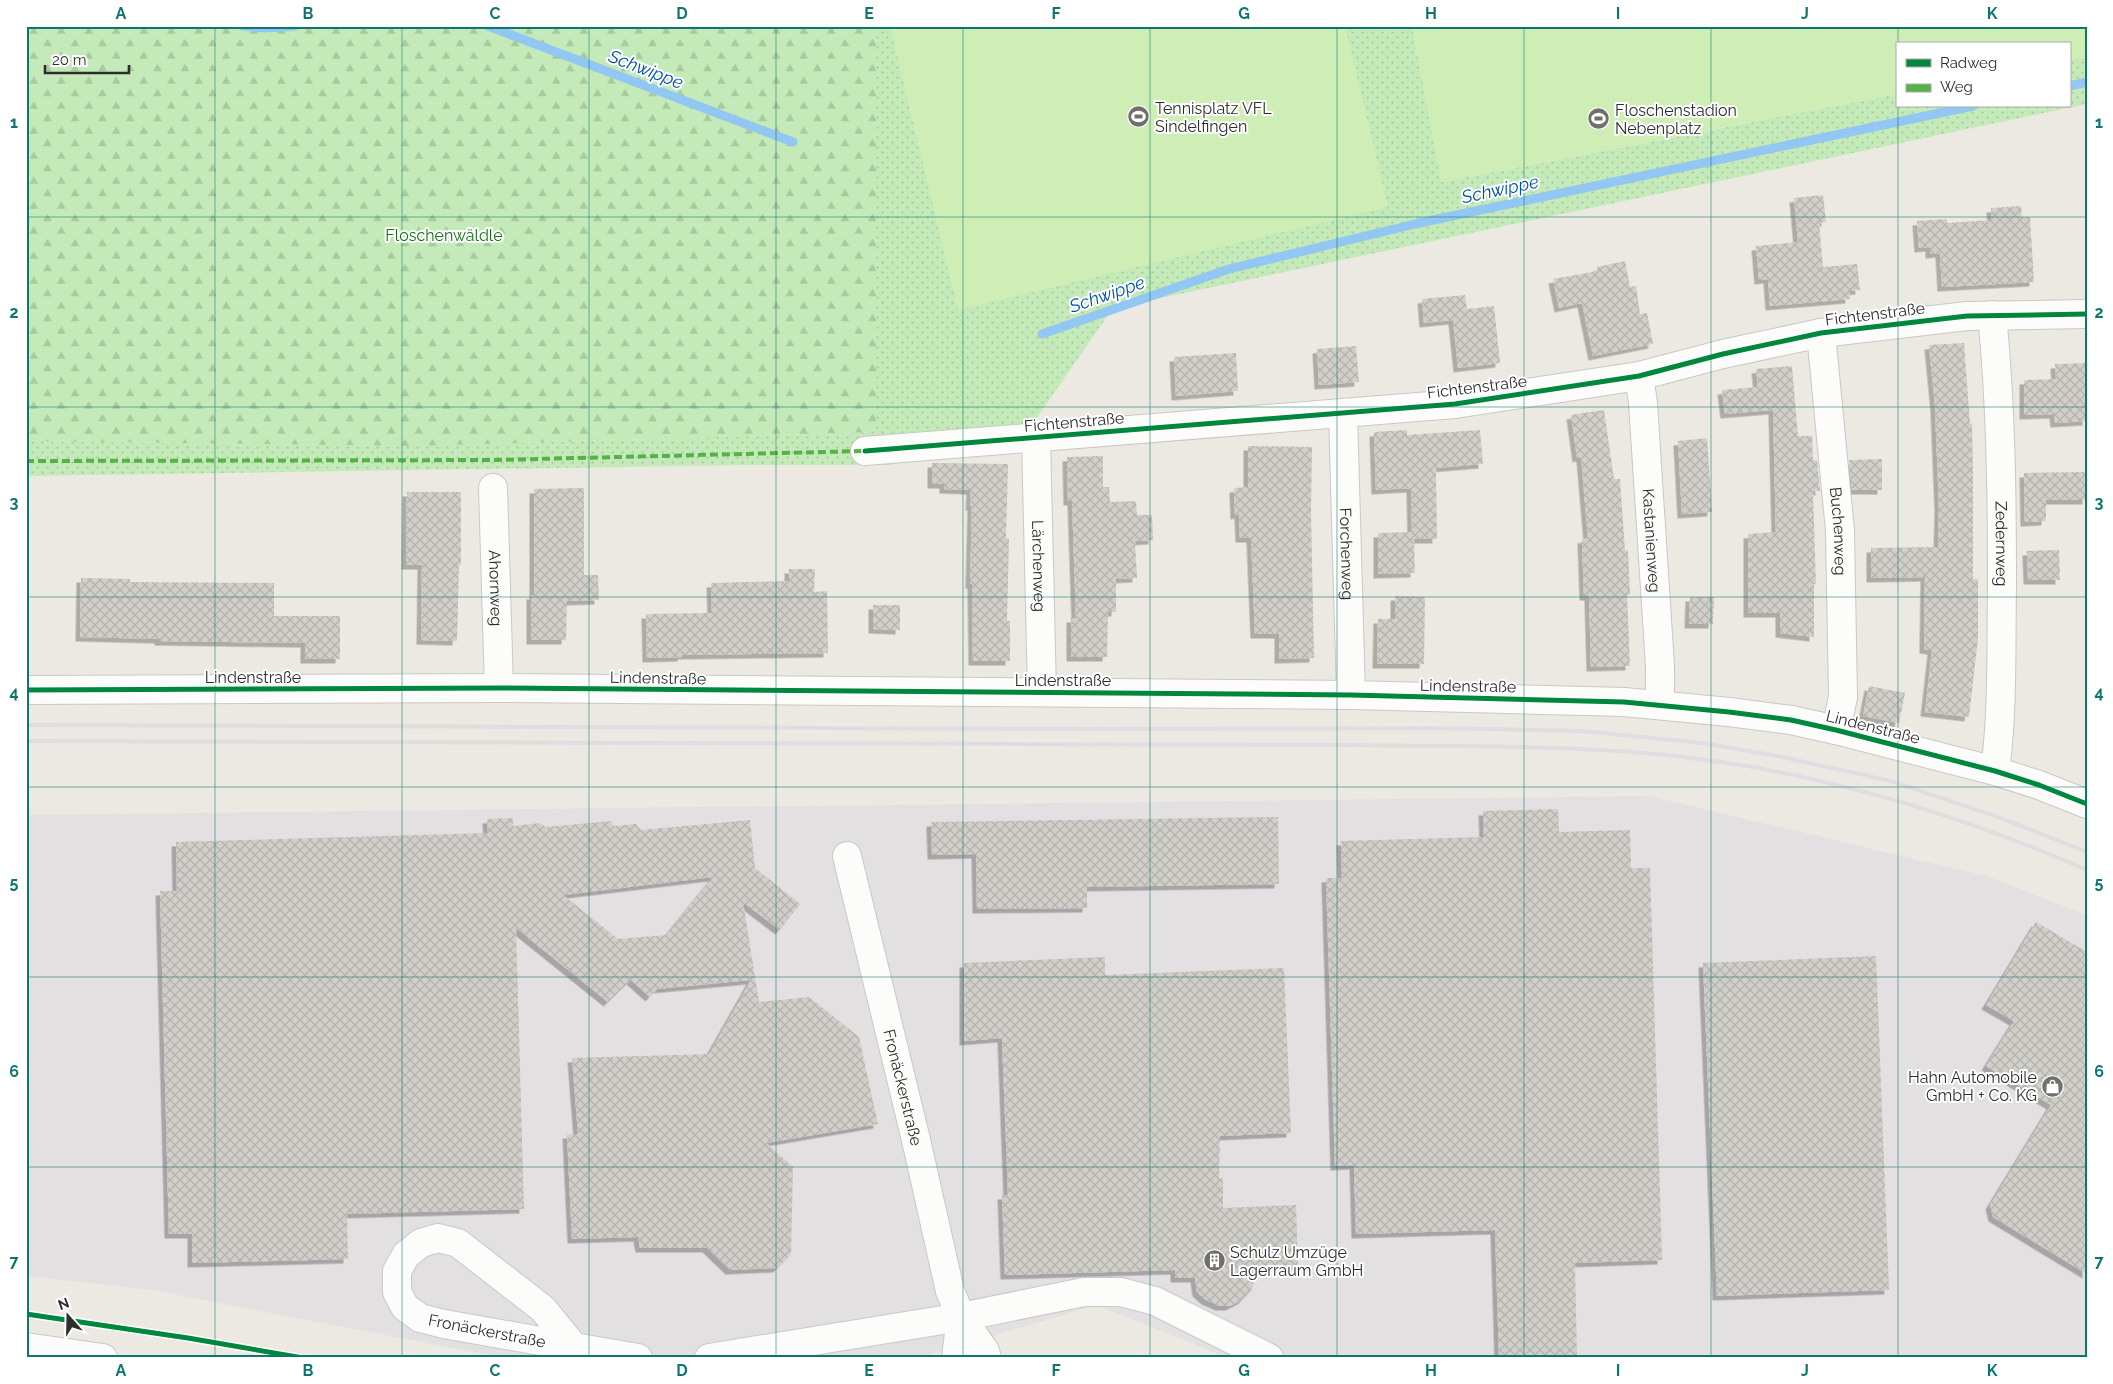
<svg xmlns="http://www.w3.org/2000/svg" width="2113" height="1384" font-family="Raleway,sans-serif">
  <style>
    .industrial { fill: #e3e0e1 }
    .grass { fill: url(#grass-dots) }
    .forest { fill: url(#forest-firs) }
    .pitch { fill: #cfeeb6 }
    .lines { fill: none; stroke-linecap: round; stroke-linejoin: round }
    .stream { stroke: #91c7f2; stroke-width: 9 }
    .building { fill: url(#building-cross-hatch); fill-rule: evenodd; filter: url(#shadow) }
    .minor-casing { stroke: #c9c8c7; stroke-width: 30 }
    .secondary-casing { stroke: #c9c8c7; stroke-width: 30 }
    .minor { stroke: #fcfcfb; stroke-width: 28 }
    .secondary { stroke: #fcfcfb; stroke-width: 28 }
    .rail { stroke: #dedee0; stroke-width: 4 }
    .quiet { stroke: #56b246; stroke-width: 4; stroke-dasharray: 8 4; stroke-linecap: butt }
    .cycleway-casing { stroke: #fff; stroke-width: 8 }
    .cycleway { stroke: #00873e; stroke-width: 5 }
    .grid { fill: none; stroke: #0f766e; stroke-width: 1; stroke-opacity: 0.55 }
    .labels { text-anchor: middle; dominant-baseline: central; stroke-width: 4; stroke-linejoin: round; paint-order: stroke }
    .poi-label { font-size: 16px; fill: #2d2d2d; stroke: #fff; text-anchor: start }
    .park-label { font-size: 16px; fill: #167314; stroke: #fff }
    .street-label { font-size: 16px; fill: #2d2d2d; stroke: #fff }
    .water-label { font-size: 18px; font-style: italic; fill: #0251ac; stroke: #fff }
    .neatline { fill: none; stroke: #0f766e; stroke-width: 2 }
    .grid-label { font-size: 16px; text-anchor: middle; font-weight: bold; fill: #0f766e }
  </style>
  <defs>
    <pattern id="grass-dots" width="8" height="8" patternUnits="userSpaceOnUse" patternTransform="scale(1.25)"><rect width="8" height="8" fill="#c4eab9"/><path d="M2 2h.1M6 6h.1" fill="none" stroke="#a9c99f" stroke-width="1.8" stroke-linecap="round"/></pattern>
    <pattern id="forest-firs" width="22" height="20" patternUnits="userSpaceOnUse" patternTransform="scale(1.25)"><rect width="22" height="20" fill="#c4eab9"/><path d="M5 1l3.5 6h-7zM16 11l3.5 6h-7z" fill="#a9c99f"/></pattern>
    <pattern id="building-cross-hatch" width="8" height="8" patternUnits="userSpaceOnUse" patternTransform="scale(1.25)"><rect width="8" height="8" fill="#d0cfc9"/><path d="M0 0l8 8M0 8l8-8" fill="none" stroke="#b3b2ad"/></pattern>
    <filter id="shadow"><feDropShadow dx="-4.5" dy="4.5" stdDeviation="0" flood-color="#0004"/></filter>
  </defs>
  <rect width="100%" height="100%" fill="#ece9e2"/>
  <path class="industrial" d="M 1649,796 L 1986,876 L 2087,915 L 2087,1358 L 1228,1358 L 1096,1305 L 919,1358 L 504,1358 L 152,1290 L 26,1276 L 26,815 Z"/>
  <path class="grass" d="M 876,26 L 1412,26 L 1442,182 L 1897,94 L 1897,106 L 2069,106 L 2069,60 L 2087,57 L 2087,104 L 1113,308 L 1029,429 L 904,452 L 891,465 L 745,465 L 26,476 L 26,441 L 416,446 L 876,432 Z"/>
  <path class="forest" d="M 26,26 L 876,26 L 876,432 L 416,446 L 26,441 Z"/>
  <path class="pitch" d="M 890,26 L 1345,26 L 1388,207 L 958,310 Z
    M 1412,26 L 2087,26 L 2087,57 L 2069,60 L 2069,44 L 1897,44 L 1897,94 L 1441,182 Z"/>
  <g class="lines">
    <path class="stream" d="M 242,26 L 265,28 L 295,26
      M 488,26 L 793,142
      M 2069,86 L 2087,82
      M 1042,334 L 1229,269 L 1419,223 L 1973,106"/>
  </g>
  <path class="building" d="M 1823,195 L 1826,222 L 1819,223 L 1823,267 L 1857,264 L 1860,290 L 1849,291 L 1850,299 L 1770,306 L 1768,279 L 1759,280 L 1756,246 L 1798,242 L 1794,198 Z
    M 2021,206 L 2022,217 L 2030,217 L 2034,282 L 1942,287 L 1940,253 L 1930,254 L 1930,247 L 1919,248 L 1917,221 L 1947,219 L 1947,223 L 1992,220 L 1991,208 Z
    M 1625,261 L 1630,287 L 1636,286 L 1640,314 L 1647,313 L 1653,344 L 1593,356 L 1582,303 L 1559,308 L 1553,279 L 1598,271 L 1597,267 Z
    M 1465,295 L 1467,309 L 1494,306 L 1500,363 L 1458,368 L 1453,320 L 1424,323 L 1422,299 Z
    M 1964,343 L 1970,424 L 1972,424 L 1973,469 L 1973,579 L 1978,579 L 1978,639 L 1969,717 L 1925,712 L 1932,650 L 1924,649 L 1925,577 L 1871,578 L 1871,548 L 1938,547 L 1939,508 L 1935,407 L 1929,345 Z
    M 1356,346 L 1359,382 L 1319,385 L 1317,349 Z
    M 1236,353 L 1238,391 L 1176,396 L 1174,357 Z
    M 2087,363 L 2087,421 L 2055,423 L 2054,414 L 2024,415 L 2024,380 L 2056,379 L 2055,364 Z
    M 1792,366 L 1798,436 L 1812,436 L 1813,460 L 1817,460 L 1820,491 L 1813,491 L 1816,584 L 1814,584 L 1814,637 L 1780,633 L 1780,613 L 1748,613 L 1748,534 L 1776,532 L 1773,410 L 1725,414 L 1722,390 L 1758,387 L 1756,369 Z
    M 1604,410 L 1614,479 L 1620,479 L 1625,550 L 1628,550 L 1630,595 L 1627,595 L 1630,666 L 1591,667 L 1589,596 L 1584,596 L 1582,539 L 1588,538 L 1581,457 L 1577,458 L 1571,415 Z
    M 1407,430 L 1407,435 L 1480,430 L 1483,464 L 1436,468 L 1437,539 L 1414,539 L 1415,573 L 1378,574 L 1378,533 L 1412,532 L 1411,488 L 1376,490 L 1374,432 Z
    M 1707,438 L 1712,512 L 1682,514 L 1678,441 Z
    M 1248,446 L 1312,447 L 1311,512 L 1314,658 L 1279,659 L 1279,634 L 1255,634 L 1251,538 L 1240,538 L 1239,514 L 1235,515 L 1234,488 L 1248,487 Z
    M 1103,456 L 1103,487 L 1109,487 L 1110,502 L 1136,501 L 1137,515 L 1152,515 L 1153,540 L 1135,541 L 1137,578 L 1116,579 L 1116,612 L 1108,612 L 1107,657 L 1071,657 L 1071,618 L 1076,618 L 1072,501 L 1068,501 L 1067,457 Z
    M 1882,459 L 1882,490 L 1852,490 L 1849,460 Z
    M 932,463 L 1008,464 L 1006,538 L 1009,539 L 1007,621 L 1010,621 L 1010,661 L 973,661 L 972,584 L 970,584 L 972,506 L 970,506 L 971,490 L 944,489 L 944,484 L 932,484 Z
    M 2087,472 L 2087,500 L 2046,500 L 2046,521 L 2025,522 L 2024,473 Z
    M 584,488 L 584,575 L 598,575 L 599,600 L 567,601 L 566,640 L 531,640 L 531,595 L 534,595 L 534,489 Z
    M 407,492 L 461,492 L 461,565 L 459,565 L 457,641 L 421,640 L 422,565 L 406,565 Z
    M 2059,550 L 2060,580 L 2028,580 L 2027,551 Z
    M 789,569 L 815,569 L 814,592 L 827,591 L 828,653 L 682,655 L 682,657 L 647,658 L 646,614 L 712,613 L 711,583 L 789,581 Z
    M 81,578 L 130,579 L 130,582 L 274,583 L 274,616 L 340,616 L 340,659 L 305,659 L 305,643 L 159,641 L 159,639 L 80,637 Z
    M 1395,596 L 1425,597 L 1424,664 L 1377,664 L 1378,619 L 1395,619 Z
    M 1690,597 L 1714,597 L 1713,624 L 1689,624 Z
    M 873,605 L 900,605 L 900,630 L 873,629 Z
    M 1869,686 L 1905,693 L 1899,723 L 1863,716 Z
    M 1558,809 L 1559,832 L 1630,830 L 1631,868 L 1650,868 L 1662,1260 L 1575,1263 L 1577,1358 L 1499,1358 L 1495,1230 L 1356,1234 L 1354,1165 L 1335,1166 L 1326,878 L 1342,878 L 1341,841 L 1484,837 L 1483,811 Z
    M 1278,817 L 1279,884 L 1087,887 L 1087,908 L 977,909 L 976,854 L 932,855 L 931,822 Z
    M 513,818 L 513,826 L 540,823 L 546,827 L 611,821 L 613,826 L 636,824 L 641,830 L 750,820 L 755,868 L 800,904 L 780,930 L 743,902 L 759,1002 L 809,997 L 859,1037 L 878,1124 L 766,1143 L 793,1167 L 791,1254 L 778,1268 L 730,1270 L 707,1248 L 640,1248 L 638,1237 L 572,1239 L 567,1134 L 578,1134 L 572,1058 L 709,1054 L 751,980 L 657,989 L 650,997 L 631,980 L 608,1002 L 516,928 L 524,1209 L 347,1214 L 348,1259 L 192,1263 L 192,1234 L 169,1234 L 160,891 L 177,891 L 176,842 L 488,833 L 487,819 ZM 713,877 L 666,935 L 618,939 L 563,895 Z
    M 2036,922 L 2087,952 L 2087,1274 L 1993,1217 L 1990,1205 L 2051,1105 L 1986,1066 L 2014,1021 L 1986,1005 Z
    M 1876,956 L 1889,1290 L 1717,1296 L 1703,963 Z
    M 1105,957 L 1105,975 L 1284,968 L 1291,1133 L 1220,1136 L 1219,1179 L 1223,1178 L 1223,1208 L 1296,1205 L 1298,1266 L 1258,1267 L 1251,1291 L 1242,1300 L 1230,1306 L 1220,1306 L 1206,1300 L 1197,1292 L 1195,1278 L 1175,1278 L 1175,1270 L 1005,1275 L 1002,1195 L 1008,1195 L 1002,1038 L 964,1041 L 964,963 Z"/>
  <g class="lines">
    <defs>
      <g id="minor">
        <path id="s1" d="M 1992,315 C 2001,405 2002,495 2002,585 C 2001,647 2003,710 1995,771"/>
        <path id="s2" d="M 1821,333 L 1840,531 L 1843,697 L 1836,730"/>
        <path id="s3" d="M 1639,376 L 1643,403 L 1660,666 L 1660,705"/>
        <path id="s4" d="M 1343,414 L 1351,695"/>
        <path id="s5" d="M 1036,438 L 1042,692"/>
        <path d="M 865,451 L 1455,404 L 1639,376 L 1723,354 L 1821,333 L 1967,316 L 2087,314"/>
        <path id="s6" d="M 493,488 L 499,688"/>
        <path d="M 26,690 L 499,688 L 1351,695 L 1624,702 L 1729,712 L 1791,720 L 1836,730 L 1995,771 L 2039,785 L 2087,804"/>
        <path id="s7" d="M 847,856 L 916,1140 L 950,1291 L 961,1317 L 985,1351 L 987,1358"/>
        <path d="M 574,1347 L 444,1324 L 420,1318 L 405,1307 L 397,1292 L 397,1271 L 406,1255 L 421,1243 L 438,1238 L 458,1243 L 543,1309 L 574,1347 L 638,1358"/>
        <path d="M 709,1358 L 961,1317 L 1084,1292 L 1121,1292 L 1155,1301 L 1269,1358"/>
        <path d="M 956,1358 L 961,1317"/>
      </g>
      <path id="secondary" d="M 26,1347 L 103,1358"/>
    </defs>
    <use href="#minor" class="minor-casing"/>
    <use href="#secondary" class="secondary-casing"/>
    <use href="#minor" class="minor"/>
    <use href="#secondary" class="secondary"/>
    <path class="rail" d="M 26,725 L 1113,729 L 1433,728 L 1582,731 L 1702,743 L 1773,755 L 1891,781 L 1998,817 L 2087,852
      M 26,741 L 1340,745 C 1437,746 1535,745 1632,752 C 1788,764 1943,807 2087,870"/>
    <path class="quiet" d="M 26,461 L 494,460 L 865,451"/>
    <defs>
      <path id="cycleway" d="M 865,451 L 1455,404 L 1639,376 L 1723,354 L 1821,333 L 1967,316 L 2087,314
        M 26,690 L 499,688 L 1351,695 L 1624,702 L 1729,712 L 1791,720 L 1836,730 L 1995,771 L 2039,785 L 2087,804
        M 26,1314 L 188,1338 L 303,1358"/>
    </defs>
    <use href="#cycleway" class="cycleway-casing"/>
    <use href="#cycleway" class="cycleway"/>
  </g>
  <path class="grid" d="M 215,26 L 215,1358M 402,26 L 402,1358M 589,26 L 589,1358M 776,26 L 776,1358M 963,26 L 963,1358M 1150,26 L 1150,1358M 1337,26 L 1337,1358M 1524,26 L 1524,1358M 1711,26 L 1711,1358M 1898,26 L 1898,44M 1898,106 L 1898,1358M 26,217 L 2087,217M 26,407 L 2087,407M 26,597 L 2087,597M 26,787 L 2087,787M 26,977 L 2087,977M 26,1167 L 2087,1167"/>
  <defs>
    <symbol id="stadium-disc" viewBox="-11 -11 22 22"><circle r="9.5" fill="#706f6c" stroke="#fff"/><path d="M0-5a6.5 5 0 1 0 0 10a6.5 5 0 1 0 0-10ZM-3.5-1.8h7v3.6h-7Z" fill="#fff"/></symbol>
    <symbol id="shop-disc" viewBox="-11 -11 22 22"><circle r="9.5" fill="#706f6c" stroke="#fff"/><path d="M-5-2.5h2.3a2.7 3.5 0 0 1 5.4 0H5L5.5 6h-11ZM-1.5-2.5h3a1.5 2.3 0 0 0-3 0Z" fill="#fff"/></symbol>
    <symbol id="building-disc" viewBox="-11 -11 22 22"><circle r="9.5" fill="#706f6c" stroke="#fff"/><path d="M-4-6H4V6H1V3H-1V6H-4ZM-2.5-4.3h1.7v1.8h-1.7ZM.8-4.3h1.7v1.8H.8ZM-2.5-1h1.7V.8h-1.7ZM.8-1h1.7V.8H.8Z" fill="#fff"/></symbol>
  </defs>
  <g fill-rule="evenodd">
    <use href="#stadium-disc" x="1126" y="104" width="25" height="25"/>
    <use href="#stadium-disc" x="1586" y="106" width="25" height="25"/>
    <use href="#shop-disc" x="2040" y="1074" width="25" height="25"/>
    <use href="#building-disc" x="1202" y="1248" width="25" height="25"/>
  </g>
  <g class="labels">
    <g class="poi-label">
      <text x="1155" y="108">Tennisplatz VFL<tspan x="1155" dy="18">Sindelfingen</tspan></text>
      <text x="1615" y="110">Floschenstadion<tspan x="1615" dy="18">Nebenplatz</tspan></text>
      <text x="2037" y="1077" text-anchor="end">Hahn Automobile<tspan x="2037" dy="18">GmbH + Co. KG</tspan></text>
      <text x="1230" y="1252">Schulz Umzüge<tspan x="1230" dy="18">Lagerraum GmbH</tspan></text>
    </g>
    <g class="park-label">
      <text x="444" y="235">Floschenwäldle</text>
    </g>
    <g class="street-label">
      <text transform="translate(1875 314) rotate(-7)">Fichtenstraße</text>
      <text transform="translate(1477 387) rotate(-7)">Fichtenstraße</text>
      <text transform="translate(1074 422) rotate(-5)">Fichtenstraße</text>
      <text stroke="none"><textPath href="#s2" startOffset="199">Buchenweg</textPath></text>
      <text stroke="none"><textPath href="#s3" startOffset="165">Kastanienweg</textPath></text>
      <text stroke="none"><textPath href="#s1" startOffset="229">Zedernweg</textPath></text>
      <text stroke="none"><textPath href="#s4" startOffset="140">Forchenweg</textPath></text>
      <text stroke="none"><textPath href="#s5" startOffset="128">Lärchenweg</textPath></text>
      <text stroke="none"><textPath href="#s6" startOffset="100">Ahornweg</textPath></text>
      <text x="253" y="677">Lindenstraße</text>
      <text transform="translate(658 678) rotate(1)">Lindenstraße</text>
      <text x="1063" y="680">Lindenstraße</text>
      <text transform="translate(1468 686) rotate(1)">Lindenstraße</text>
      <text transform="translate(1873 727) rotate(14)">Lindenstraße</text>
      <text stroke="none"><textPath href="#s7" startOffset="238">Fronäckerstraße</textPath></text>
      <text transform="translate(487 1331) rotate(11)">Fronäckerstraße</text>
    </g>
    <g class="water-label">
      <text transform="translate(646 69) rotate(21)">Schwippe</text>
      <text transform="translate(1500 189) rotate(-12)">Schwippe</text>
      <text transform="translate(1107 294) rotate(-19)">Schwippe</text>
    </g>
  </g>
  <rect width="2113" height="1384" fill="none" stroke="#ffffff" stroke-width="55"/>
  <rect x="1896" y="42" width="175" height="65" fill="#ffffff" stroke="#ababab"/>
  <rect x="1906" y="59" width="25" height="8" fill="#00873e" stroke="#ababab"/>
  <text x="1940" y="68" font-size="15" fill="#2d2d2d">Radweg</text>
  <rect x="1906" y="84" width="25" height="8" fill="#56b246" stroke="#ababab"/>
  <text x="1940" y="92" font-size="15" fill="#2d2d2d">Weg</text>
  <g transform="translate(68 1316) rotate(340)" stroke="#ffffff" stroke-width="4" paint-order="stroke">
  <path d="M0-4L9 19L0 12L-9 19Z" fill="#2d2d2d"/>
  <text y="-8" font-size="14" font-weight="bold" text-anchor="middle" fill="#2d2d2d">N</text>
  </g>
  <path d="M45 65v8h84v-8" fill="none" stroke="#2d2d2d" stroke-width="2.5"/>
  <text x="52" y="65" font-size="15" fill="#2d2d2d" stroke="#ffffff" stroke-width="4" paint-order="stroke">20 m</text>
  <rect x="28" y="28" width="2058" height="1328" class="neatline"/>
  <g class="grid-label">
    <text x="121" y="19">A</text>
    <text x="308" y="19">B</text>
    <text x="495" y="19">C</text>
    <text x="682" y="19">D</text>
    <text x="869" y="19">E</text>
    <text x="1056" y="19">F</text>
    <text x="1244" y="19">G</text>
    <text x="1431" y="19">H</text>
    <text x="1618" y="19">I</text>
    <text x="1805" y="19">J</text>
    <text x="1992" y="19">K</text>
    <text x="14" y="128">1</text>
    <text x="2099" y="128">1</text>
    <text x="14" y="318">2</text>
    <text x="2099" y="318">2</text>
    <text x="14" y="508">3</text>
    <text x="2099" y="508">3</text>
    <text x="14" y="698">4</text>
    <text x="2099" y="698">4</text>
    <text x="14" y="888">5</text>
    <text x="2099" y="888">5</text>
    <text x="14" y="1077">6</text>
    <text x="2099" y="1077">6</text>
    <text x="14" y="1267">7</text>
    <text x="2099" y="1267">7</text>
    <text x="121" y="1376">A</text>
    <text x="308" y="1376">B</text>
    <text x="495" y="1376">C</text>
    <text x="682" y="1376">D</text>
    <text x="869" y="1376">E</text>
    <text x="1056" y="1376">F</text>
    <text x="1244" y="1376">G</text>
    <text x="1431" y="1376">H</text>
    <text x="1618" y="1376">I</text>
    <text x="1805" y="1376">J</text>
    <text x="1992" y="1376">K</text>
  </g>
</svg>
